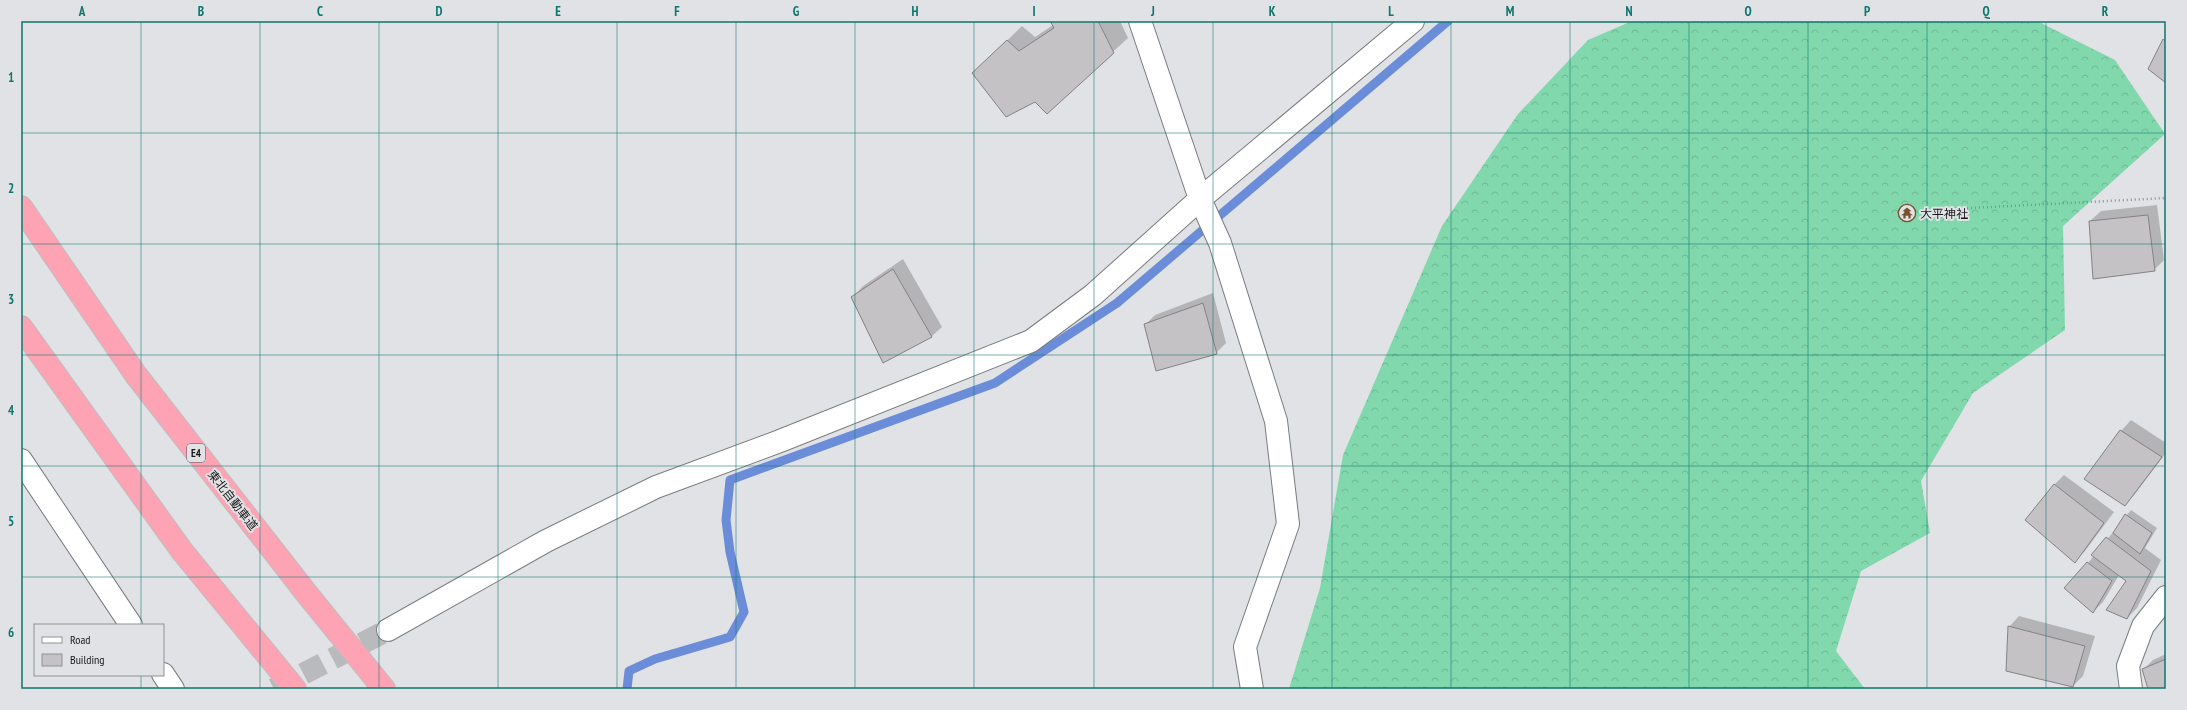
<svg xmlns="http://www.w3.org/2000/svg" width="2187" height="710" font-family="'PT Sans Narrow','Noto Sans JP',sans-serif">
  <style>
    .forest { fill: url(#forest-crowns) }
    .shadow { fill: #0003 }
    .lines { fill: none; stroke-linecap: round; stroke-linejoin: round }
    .stream { stroke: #6b8dd9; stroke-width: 9 }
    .building { fill: #c4c2c4; stroke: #848284 }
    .street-tunnel { stroke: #b9babc; stroke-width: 22; stroke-dasharray: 22 11; stroke-linecap: butt }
    .street-casing { stroke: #7a7c7e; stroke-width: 24 }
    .highway-casing { stroke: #bebebf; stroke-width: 24 }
    .path { stroke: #8d8e90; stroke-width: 2.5; stroke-dasharray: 1 3; stroke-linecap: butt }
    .street { stroke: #fff; stroke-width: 22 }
    .highway { stroke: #fda3b4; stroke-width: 22 }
    .grid { fill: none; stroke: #0f766e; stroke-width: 1; stroke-opacity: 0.55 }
    .labels { text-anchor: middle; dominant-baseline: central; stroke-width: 4; stroke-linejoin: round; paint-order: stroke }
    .shield { fill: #e1e2e5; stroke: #545556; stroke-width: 1 }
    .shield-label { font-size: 11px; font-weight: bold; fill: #171819 }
    .poi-label { font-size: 12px; fill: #171819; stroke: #e1e2e5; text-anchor: start }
    .street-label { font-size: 12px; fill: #171819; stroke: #e1e2e5 }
    .neatline { fill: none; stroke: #0f766e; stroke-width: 1.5 }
    .grid-label { font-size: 13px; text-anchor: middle; font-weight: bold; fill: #0f766e }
  </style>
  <defs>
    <pattern id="forest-crowns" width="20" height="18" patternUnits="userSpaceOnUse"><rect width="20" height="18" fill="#81d8ad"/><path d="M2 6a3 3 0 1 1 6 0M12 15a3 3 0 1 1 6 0" fill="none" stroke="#6fb994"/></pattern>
  </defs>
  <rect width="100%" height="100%" fill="#e1e2e5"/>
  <path class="forest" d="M 1632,21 L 2037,21 L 2115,60 L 2165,134 L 2063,226 L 2065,330 L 1973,393 L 1921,481 L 1930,533 L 1861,571 L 1836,651 L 1865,689 L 1289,689 L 1320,588 L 1343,455 L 1442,226 L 1518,114 L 1588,40 Z"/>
  <path class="shadow" d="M 1051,21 L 1120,21 L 1128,38 L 1047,112 L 988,59 L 1022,26 L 1035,37 L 1053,25 Z
    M 2157,205 L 2164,260 L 2154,270 L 2090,221 L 2101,211 Z
    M 903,259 L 942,327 L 931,337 L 853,297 L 863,286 Z
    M 1213,293 L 1226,343 L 1216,353 L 1145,325 L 1155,315 Z
    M 2131,420 L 2166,443 L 2166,453 L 2135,494 L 2125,505 L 2121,431 Z
    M 2064,475 L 2114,512 L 2085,551 L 2075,561 L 2054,485 Z
    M 2131,510 L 2157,528 L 2145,548 L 2161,560 L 2137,608 L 2127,618 L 2127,581 L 2119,575 L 2103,602 L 2093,612 L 2088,563 Z
    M 2019,616 L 2095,636 L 2083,676 L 2073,686 L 2009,627 Z
    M 2166,654 L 2166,689 L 2149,689 L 2143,670 L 2153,660 Z"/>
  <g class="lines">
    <path class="stream" d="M 627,689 L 629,671 L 655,659 L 730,637 L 744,612 L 730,552 L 726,520 L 730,480 L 995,383 L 1117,303 L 1448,21"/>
  </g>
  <path class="building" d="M 1050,21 L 1098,21 L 1114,53 L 1047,114 L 1035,102 L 1006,117 L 972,73 L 1007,40 L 1019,51 L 1054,28 Z
    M 2163,39 L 2166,42 L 2166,83 L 2148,69 Z
    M 2148,215 L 2155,271 L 2093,279 L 2089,221 Z
    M 893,269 L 932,337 L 883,363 L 851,297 Z
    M 1203,303 L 1217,354 L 1156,371 L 1144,324 Z
    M 2120,430 L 2162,457 L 2125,506 L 2084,479 Z
    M 2054,484 L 2104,523 L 2075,563 L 2025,520 Z
    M 2125,514 L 2152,533 L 2140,554 L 2113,533 Z
    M 2106,537 L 2151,571 L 2127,619 L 2106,610 L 2126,581 L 2091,555 Z
    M 2087,562 L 2112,581 L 2093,613 L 2064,588 Z
    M 2008,626 L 2085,646 L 2073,687 L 2006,671 Z
    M 2166,659 L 2166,689 L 2148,689 L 2142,669 Z"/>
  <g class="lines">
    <path class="street-tunnel" d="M 274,689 L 388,630"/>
    <defs>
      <path id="street" d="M 1140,21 L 1200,199 L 1220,243 L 1276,421 L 1288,524 L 1245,647 L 1252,689
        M 21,460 L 131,625
        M 388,630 L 546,541 L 656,487 L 780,441 L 1031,341 L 1093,295 L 1200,199 L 1413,21
        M 163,674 L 173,689
        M 2131,689 L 2128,666 L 2143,626 L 2166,597"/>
      <path id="highway" d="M 21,207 L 136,375 L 307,594 L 384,689
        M 21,327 L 182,551 L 295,689"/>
    </defs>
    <use href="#street" class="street-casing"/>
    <use href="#highway" class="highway-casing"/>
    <path class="path" d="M 1951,209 L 2166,198"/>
    <use href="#street" class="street"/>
    <use href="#highway" class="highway"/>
  </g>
  <path class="grid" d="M 141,21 L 141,625M 260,21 L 260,689M 379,21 L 379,689M 498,21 L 498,689M 617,21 L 617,689M 736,21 L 736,689M 855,21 L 855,689M 974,21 L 974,689M 1094,21 L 1094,689M 1213,21 L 1213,689M 1332,21 L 1332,689M 1451,21 L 1451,689M 1570,21 L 1570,689M 1689,21 L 1689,689M 1808,21 L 1808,689M 1927,21 L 1927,689M 2046,21 L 2046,689M 21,133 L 2166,133M 21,244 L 2166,244M 21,355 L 2166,355M 21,466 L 2166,466M 21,577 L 2166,577M 141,675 L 141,689"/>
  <defs>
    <symbol id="temple-ring" viewBox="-11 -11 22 22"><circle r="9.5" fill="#e1e2e5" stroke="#77532d" stroke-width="1.5"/><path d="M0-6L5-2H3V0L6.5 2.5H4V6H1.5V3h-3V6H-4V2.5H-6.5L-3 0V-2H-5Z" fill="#77532d"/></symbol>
  </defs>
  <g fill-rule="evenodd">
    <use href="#temple-ring" x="1897" y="203" width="20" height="20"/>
  </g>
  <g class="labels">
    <rect class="shield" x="187" y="444" width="18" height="18" rx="3"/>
    <g class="shield-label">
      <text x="196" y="453">E4</text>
    </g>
    <g class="poi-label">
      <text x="1920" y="213">大平神社</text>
    </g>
    <g class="street-label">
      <text transform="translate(233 500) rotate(52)">東北自動車道</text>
    </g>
  </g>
  <rect width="2187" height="710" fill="none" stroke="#e1e2e5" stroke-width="44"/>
  <rect x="34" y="624" width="130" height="52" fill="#e1e2e5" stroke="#909193"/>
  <rect x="42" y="637" width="20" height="6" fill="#ffffff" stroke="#909193"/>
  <text x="70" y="644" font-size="12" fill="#171819">Road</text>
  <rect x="42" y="654" width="20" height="12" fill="#c4c2c4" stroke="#909193"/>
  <text x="70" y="664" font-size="12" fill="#171819">Building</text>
  <rect x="22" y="22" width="2143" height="666" class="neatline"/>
  <g class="grid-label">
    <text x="82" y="16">A</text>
    <text x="201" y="16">B</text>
    <text x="320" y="16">C</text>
    <text x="439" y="16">D</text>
    <text x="558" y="16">E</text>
    <text x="677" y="16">F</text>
    <text x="796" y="16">G</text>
    <text x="915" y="16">H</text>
    <text x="1034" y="16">I</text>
    <text x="1153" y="16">J</text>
    <text x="1272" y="16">K</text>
    <text x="1391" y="16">L</text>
    <text x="1510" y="16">M</text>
    <text x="1629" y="16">N</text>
    <text x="1748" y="16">O</text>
    <text x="1867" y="16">P</text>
    <text x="1986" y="16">Q</text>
    <text x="2105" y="16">R</text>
    <text x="11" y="82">1</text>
    <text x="11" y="193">2</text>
    <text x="11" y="304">3</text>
    <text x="11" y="415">4</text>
    <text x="11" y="526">5</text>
    <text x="11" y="637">6</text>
  </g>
</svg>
